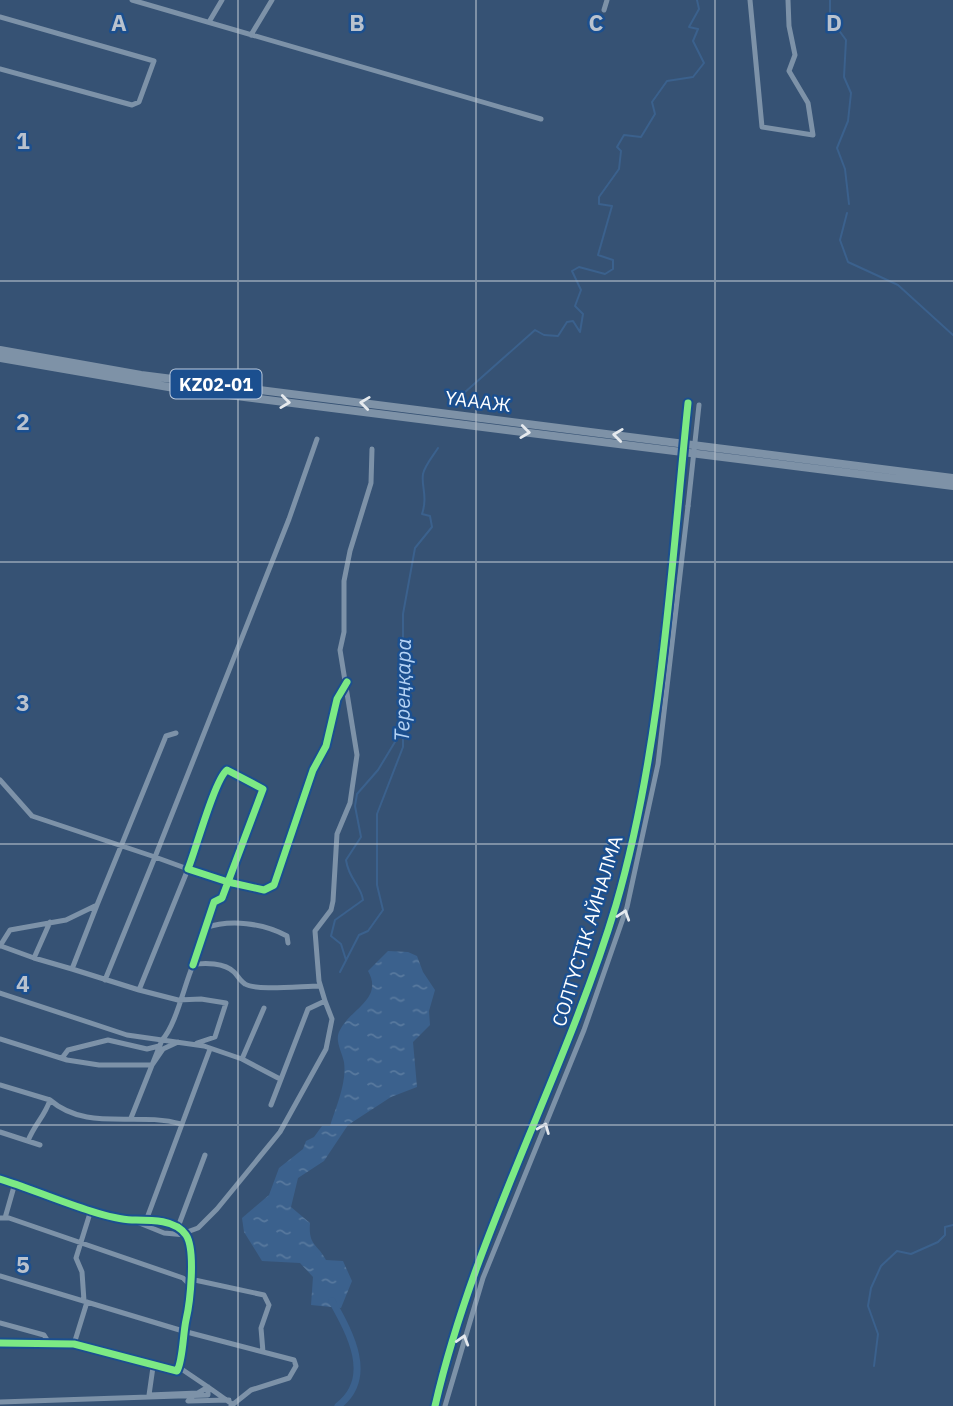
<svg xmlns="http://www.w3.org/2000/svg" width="953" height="1406" font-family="'IBM Plex Sans',sans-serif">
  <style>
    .water { fill: url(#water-ripples) }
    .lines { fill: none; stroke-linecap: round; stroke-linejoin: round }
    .stream { stroke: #3b618d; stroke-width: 2 }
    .river { stroke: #3b618d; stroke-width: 7 }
    .minor { stroke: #7d92a8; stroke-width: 5 }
    .highway { stroke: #7e92a7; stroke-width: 8 }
    .minor-bridge { stroke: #7d92a8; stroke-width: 5 }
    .cycleway-casing { stroke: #1b4f8f; stroke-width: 11 }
    .cycleway { stroke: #7ce984; stroke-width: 7 }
    .oneway { stroke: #e5e9ed }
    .oneway2 { stroke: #e5e9ee }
    .grid { fill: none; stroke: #b9c2ce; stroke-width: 2; stroke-opacity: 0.55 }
    .labels { text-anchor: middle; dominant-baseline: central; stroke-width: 5; stroke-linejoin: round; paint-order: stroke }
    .shield { fill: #1b4f8f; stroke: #bbcadd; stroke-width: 2 }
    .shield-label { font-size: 18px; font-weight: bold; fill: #fff }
    .street-label { font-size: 19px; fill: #fff; stroke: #1b4f8f }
    .water-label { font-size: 21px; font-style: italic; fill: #b5d3f5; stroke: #1b4f8f }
    .grid-label { font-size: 23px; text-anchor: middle; font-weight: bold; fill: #b9c2ce; stroke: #1b4f8f; stroke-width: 5; stroke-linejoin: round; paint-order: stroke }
  </style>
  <defs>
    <pattern id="water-ripples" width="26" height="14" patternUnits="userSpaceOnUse" patternTransform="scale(1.75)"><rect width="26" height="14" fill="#3b618d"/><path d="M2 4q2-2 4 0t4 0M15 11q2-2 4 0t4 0" fill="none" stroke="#58799e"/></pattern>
  </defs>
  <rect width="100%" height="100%" fill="#365274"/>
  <path class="water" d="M 388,951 L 408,952 L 417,956 L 423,972 L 435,990 L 429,1011 L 430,1025 L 413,1042 L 417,1087 L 391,1097 L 348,1125 L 324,1161 L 298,1178 L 291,1207 L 310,1223 C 308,1246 318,1244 326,1260 L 343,1261 L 352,1281 L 341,1308 L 311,1305 L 313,1277 L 300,1263 L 262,1261 L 244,1232 L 242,1218 L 269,1195 L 279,1168 L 303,1149 L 306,1141 L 314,1137 L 322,1126 L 330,1126 C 336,1106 347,1083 344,1062 C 342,1052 334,1040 340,1030 C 350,1009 384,999 368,971 Z"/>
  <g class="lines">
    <path class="stream" d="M 830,0 L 830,18 L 846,40 L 844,77 L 851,93 L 848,121 L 837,148 L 845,169 L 849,204
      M 847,213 L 840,240 L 848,262 L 898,285 L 953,335
      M 455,401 L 535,330 L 544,335 L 558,336 L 567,322 L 573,321 L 580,332 L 583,314 L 575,306 L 581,290 L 572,271 L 579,267 L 605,274 L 613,269 L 613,260 L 598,255 L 612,206 L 599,204 L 599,197 L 619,169 L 621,151 L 617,147 L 624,135 L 641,137 L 655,114 L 652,102 L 667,81 L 693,77 L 704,63 L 693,41 L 698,29 L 689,27 L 699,9 L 697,0
      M 346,960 L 341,944 L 331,936 L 335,920 L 363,900 C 361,885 349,880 346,860 L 361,837 L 355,806 L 357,794 L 378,770 L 404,727
      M 340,972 L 359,935 L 368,931 L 383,910 L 377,885 L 377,814 L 403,747 L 403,614 L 415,548 L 432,527 L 430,516 L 422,514 C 428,496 421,486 423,474 C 425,465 433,456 438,448
      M 874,1366 L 878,1334 L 868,1306 L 871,1288 L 881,1266 L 897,1251 L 911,1254 L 938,1242 L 945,1235 L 945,1227 L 953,1225"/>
    <path class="river" d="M 332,1301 C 350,1333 375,1378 338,1406"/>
    <path class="minor" d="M 132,0 L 541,119
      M 750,0 L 762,127 L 813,135 L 808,103 L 789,71 L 795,55 L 789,26 L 788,0
      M 604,10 L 607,0
      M 0,17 L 154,61 L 139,102 L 132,105 L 0,69
      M 209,22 L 222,0
      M 251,35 L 272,0
      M 0,780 L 32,816 L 155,857 L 289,519 L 317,439
      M 205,928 C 230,919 263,923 287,936 L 288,943
      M 0,946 L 10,930 L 66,920 L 97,905 L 166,736 L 176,733
      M 1,946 L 34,958 L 50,922
      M 34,958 L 72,969 L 97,905
      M 193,965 L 214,902 L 222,898 L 228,882 L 188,869 C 196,849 215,779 227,770 L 263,789 L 228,882 L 264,890 L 274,885 L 313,770 L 326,746 L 337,699 L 347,682
      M 72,969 L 139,990 L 188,869 L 155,857 L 105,980
      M 139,990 L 178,1000 L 201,999 L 226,1003 L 215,1037 L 197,1043
      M 0,993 L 127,1035 L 204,1046 L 242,1059 L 280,1079
      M 325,1001 L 319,981 L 315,931 L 331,910 L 333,901 L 337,834 L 350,803 L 357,755 L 340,650 L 344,632 L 344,581 L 350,551 L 371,483 L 372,449
      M 0,1039 L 67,1060 L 99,1065 L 152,1065 L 163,1049 L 178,1042
      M 62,1058 L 68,1050 L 108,1040 L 147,1049 L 159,1046
      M 242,1059 L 264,1008
      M 0,1085 L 50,1100 C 45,1116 34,1125 28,1141
      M 50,1100 C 87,1132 137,1111 181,1124
      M 131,1118 L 162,1040 C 176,1025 184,986 193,965 C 204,962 225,963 234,972 C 238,976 240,981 245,984 C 256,991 302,986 320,986
      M 0,1132 L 40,1145
      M 205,1155 L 178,1227 L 187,1232 L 198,1228 L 217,1209 L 280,1132 L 326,1049 L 332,1019 L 325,1001 L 308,1009 L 271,1105
      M 0,1179 C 34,1189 100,1219 132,1220 C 149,1220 175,1219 186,1235 C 196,1250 190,1303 186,1320 C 183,1333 183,1361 177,1371 L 74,1344 L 0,1343
      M 0,1218 L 9,1218 L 183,1278 L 190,1285
      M 5,1218 L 15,1183
      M 147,1218 L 210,1049
      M 132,1220 L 164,1233 L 186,1235
      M 0,1276 L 183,1331 L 294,1360 L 296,1366 L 289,1378 L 251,1390 L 231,1406
      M 190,1279 L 264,1295 L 269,1305 L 261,1328 L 263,1352
      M 84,1301 L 82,1272 L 76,1258 L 91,1210
      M 0,1323 L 44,1335 L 49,1343
      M 74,1344 L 87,1302
      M 180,1368 L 208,1387
      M 149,1395 L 198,1393 L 208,1387
      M 149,1395 L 153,1367
      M 192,1397 L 188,1401 L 229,1400
      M 0,1402 L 208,1395 L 208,1387 L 232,1404
      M 435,1406 L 473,1277 L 576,1023 L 616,905 L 649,759 L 677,505
      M 445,1406 L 483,1278 L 584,1030 L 627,907 L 658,764 L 688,506"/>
    <path class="highway" d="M 0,350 L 141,375 L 953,478
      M 0,358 L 180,389 L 953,486"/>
    <path class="minor-bridge" d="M 677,505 L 688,403
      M 688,506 L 699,405"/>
    <defs>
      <path id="cycleway" d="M 193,965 L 214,902 L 222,898 L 228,882 L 188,869 C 196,849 215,779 227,770 L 263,789 L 228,882 L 264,890 L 274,885 L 313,770 L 326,746 L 337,699 L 347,682
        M 0,1179 C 34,1189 100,1219 132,1220 C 149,1220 175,1219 186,1235 C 196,1250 190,1303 186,1320 C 183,1333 183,1361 177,1371 L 74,1344 L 0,1343
        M 435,1406 C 475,1232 565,1075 616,905 C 662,747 671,567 688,403"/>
    </defs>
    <use href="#cycleway" class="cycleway-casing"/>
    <use href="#cycleway" class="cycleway"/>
  </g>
  <defs><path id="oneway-chevron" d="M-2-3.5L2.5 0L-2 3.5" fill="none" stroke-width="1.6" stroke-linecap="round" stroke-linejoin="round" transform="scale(1.75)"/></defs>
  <g class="oneway">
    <use href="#oneway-chevron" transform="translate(285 402) rotate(7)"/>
    <use href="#oneway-chevron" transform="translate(365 403) rotate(-173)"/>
    <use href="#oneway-chevron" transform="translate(525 432) rotate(7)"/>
    <use href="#oneway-chevron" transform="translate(618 435) rotate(-173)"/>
  </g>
  <g class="oneway2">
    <use href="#oneway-chevron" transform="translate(624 915) rotate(-72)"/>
    <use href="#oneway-chevron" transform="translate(544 1128) rotate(-68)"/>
    <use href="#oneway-chevron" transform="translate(463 1340) rotate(-73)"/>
  </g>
  <path class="grid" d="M 238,0 L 238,1406M 476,0 L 476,1406M 715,0 L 715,1406M 0,281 L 953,281M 0,562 L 953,562M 0,844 L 953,844M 0,1125 L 953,1125"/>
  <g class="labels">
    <rect class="shield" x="170.5" y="369.5" width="91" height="29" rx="5"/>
    <g class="shield-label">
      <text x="216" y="384">KZ02-01</text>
    </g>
    <g class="street-label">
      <text transform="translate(478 401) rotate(7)">ҮАААЖ</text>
      <text transform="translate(587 931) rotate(-73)">СОЛТҮСТІК АЙНАЛМА</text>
    </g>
    <g class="water-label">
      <text transform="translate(402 690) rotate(-89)">Тереңқара</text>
    </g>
  </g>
  <g class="grid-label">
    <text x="119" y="31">A</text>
    <text x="357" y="31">B</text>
    <text x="596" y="31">C</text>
    <text x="834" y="31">D</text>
    <text x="23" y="149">1</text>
    <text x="23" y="430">2</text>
    <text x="23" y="711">3</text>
    <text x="23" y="992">4</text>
    <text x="23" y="1273">5</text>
  </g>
</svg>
